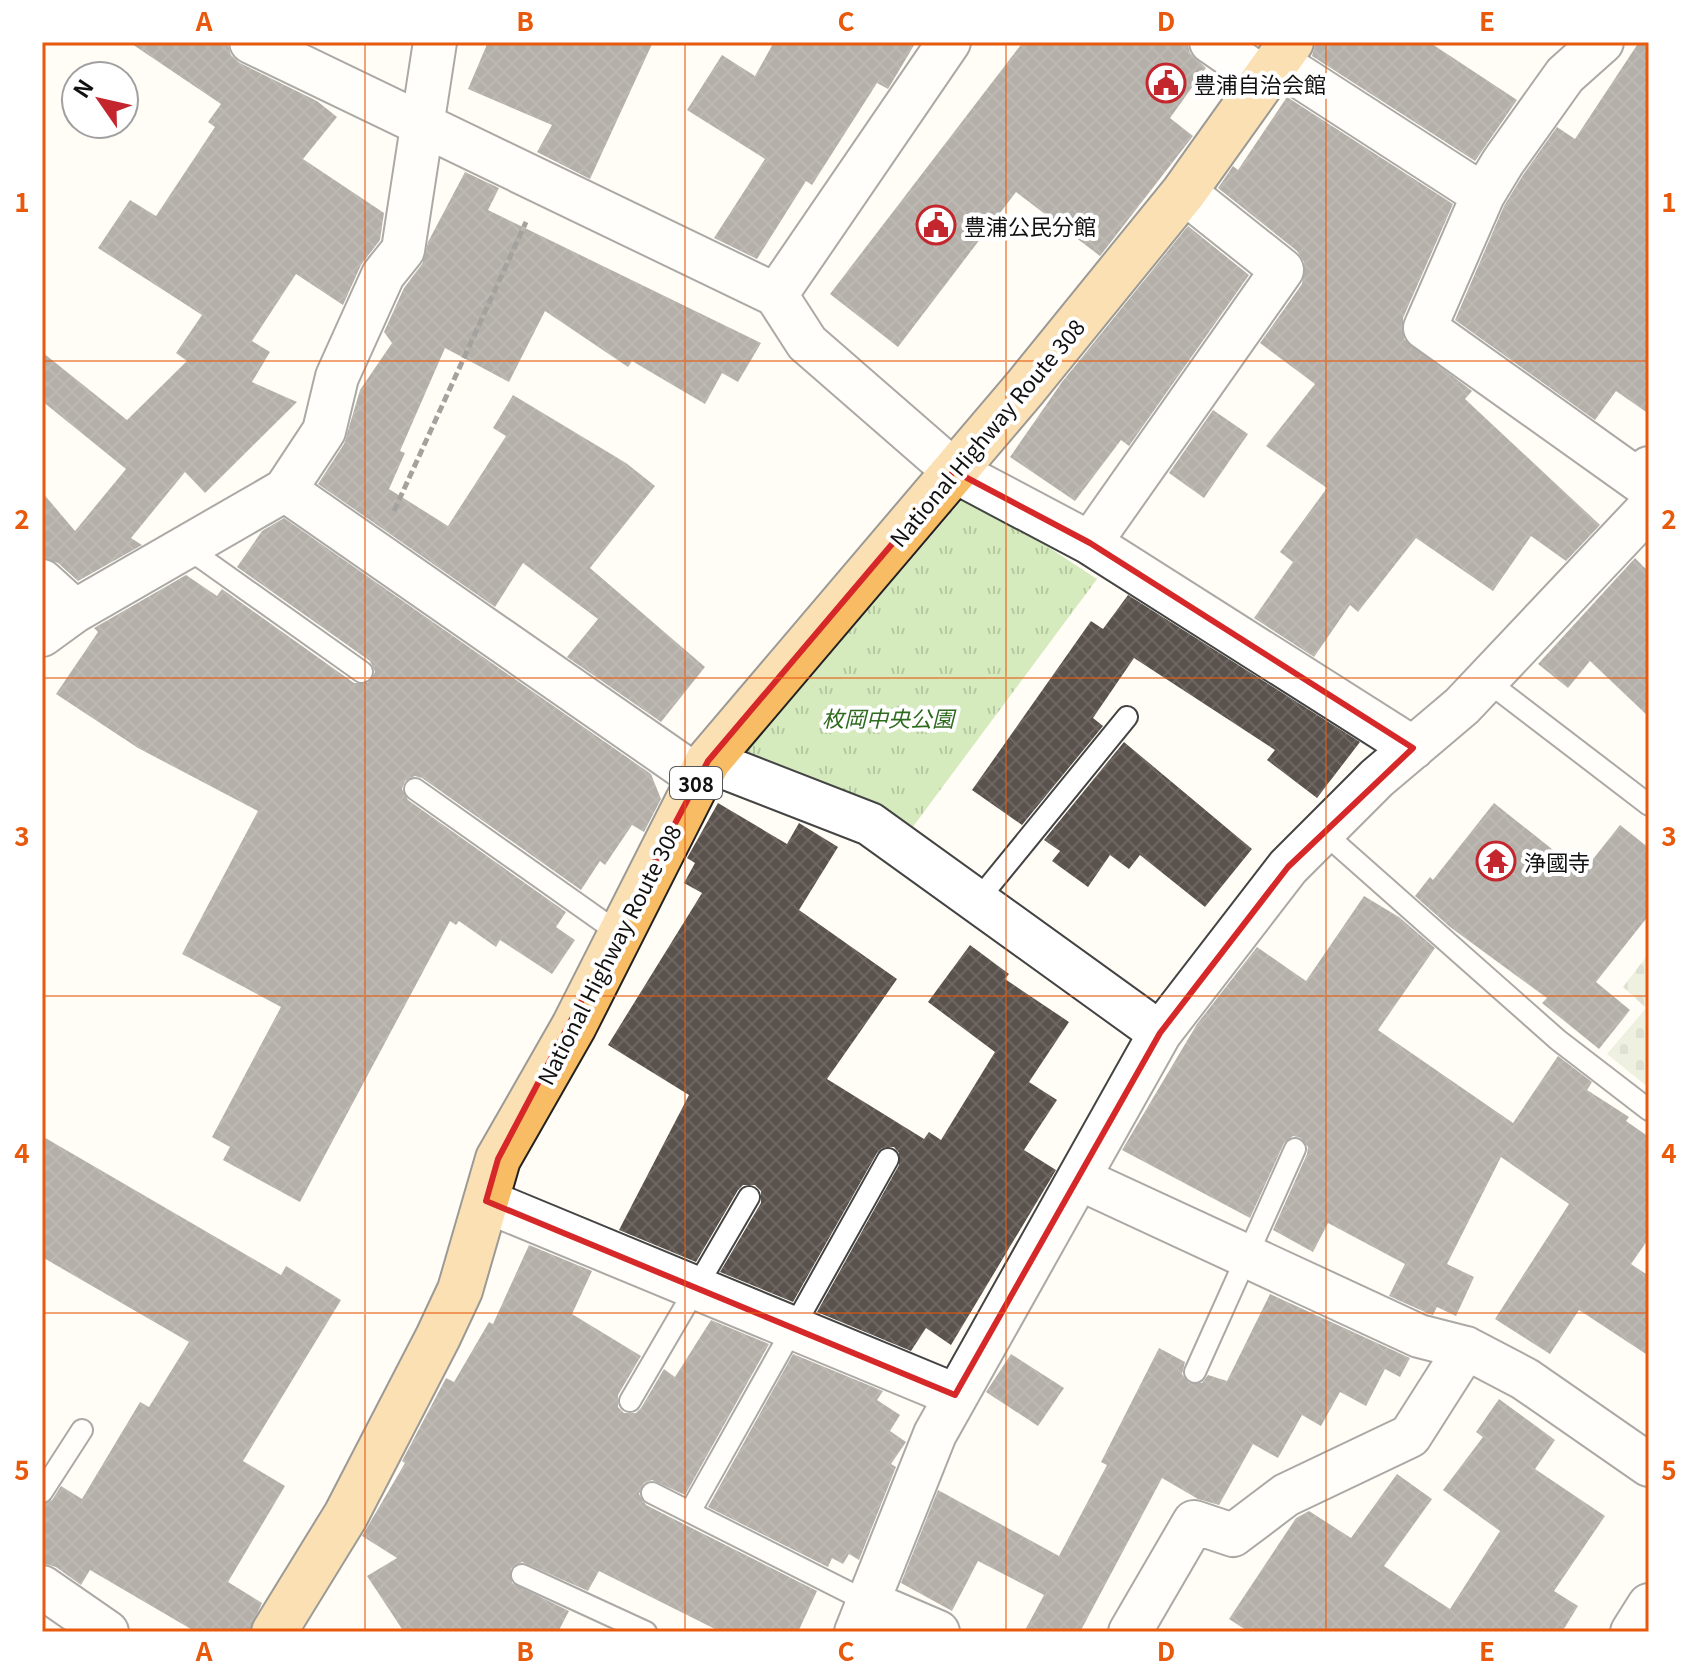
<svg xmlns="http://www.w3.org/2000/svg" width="1691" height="1674" font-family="Georgia,'Noto Sans JP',serif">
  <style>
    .cemetery { fill: url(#cemetery-stones) }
    .park { fill: url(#park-tufts) }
    .building { fill: url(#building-cross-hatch) }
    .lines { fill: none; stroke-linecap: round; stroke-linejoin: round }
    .service-casing { stroke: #444; stroke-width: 24 }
    .minor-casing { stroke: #444; stroke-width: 46 }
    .trunk-casing { stroke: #222; stroke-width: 48 }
    .path { stroke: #333; stroke-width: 5; stroke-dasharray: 8 4; stroke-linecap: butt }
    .service { stroke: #fff; stroke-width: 20 }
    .minor { stroke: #fff; stroke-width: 42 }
    .trunk { stroke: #f7bc64; stroke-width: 44 }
    .marked { fill: none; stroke: #d62828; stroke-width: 6; stroke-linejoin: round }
    .grid { fill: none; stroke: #e8590c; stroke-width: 2; stroke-opacity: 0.55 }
    .labels { text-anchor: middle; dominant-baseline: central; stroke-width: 8; stroke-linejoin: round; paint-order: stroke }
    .shield { fill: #fff; stroke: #585858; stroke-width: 2 }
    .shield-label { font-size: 20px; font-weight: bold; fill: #111 }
    .poi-label { font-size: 22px; fill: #111; stroke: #fff; text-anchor: start }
    .street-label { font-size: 22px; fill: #111; stroke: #fff }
    .park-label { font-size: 22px; font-style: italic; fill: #2f6b1f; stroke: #fff }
    .neatline { fill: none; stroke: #e8590c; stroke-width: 3 }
    .grid-label { font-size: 26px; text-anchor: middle; font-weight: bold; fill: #e8590c }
  </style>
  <defs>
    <pattern id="cemetery-stones" width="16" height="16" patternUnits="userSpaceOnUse" patternTransform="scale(2)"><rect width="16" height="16" fill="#d9e3c4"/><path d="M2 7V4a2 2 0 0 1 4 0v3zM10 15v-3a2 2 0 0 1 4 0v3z" fill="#b9c2a7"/></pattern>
    <pattern id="park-tufts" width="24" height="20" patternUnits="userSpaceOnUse" patternTransform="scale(2)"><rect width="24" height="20" fill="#d5ebbd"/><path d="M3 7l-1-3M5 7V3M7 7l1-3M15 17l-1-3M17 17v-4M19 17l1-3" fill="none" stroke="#b6c8a1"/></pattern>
    <pattern id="building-cross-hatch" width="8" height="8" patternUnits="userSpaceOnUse" patternTransform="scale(2)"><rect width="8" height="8" fill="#5a524d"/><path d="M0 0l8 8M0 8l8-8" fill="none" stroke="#6d6662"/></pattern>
  </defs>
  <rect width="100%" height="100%" fill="#fffdf5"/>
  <path class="cemetery" d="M 1649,953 L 1649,1088 L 1607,1054 L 1646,1008 L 1623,987 Z"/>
  <path class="park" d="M 967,494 L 1097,579 L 909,832 L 743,756 Z"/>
  <path class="building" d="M 129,42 L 227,42 L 231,55 L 240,63 L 317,101 L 337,117 L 303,159 L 384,213 L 380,240 L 361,265 L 343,305 L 296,274 L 252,341 L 270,352 L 252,382 L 297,402 L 205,493 L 185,472 L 131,538 L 142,545 L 78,581 L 58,563 L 42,558 L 42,492 L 75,531 L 126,469 L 42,401 L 42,352 L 127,420 L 187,361 L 176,353 L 202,315 L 98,248 L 130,200 L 156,216 L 215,127 L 208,122 L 221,104 Z
    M 488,42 L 653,42 L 590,179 L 537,152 L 552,125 L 468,89 Z
    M 774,42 L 916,42 L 888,89 L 877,83 L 812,185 L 806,181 L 757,259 L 714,238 L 765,159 L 687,110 L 722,55 L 755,76 Z
    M 1023,42 L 1187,42 L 1190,53 L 1206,68 L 1170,118 L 1193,136 L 1100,256 L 1016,192 L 898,347 L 830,294 Z
    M 1316,42 L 1429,42 L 1517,100 L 1475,161 L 1312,56 Z
    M 1639,42 L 1649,42 L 1649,414 L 1616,391 L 1595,420 L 1455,320 L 1504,206 L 1523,175 L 1557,127 L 1575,139 Z
    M 1287,97 L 1453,204 L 1403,318 L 1404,339 L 1472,391 L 1465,399 L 1600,525 L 1566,561 L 1531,536 L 1493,591 L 1416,538 L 1358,612 L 1350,605 L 1314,657 L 1254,618 L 1293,562 L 1280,552 L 1327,488 L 1266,446 L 1315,384 L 1260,343 L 1302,284 L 1304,262 L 1297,251 L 1218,188 L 1233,166 L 1238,170 Z
    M 465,172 L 499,188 L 488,210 L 761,343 L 738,382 L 722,373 L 705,404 L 632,361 L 628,367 L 545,311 L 509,382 L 445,348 L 400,451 L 405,453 L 389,489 L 448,526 L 506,436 L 493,428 L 513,395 L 626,463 L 655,486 L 590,568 L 705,667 L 661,722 L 567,657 L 598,619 L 523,563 L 495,607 L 318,484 L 344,444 L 360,390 L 392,343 L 384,332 L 404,288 L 422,264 L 428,242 Z
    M 1188,226 L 1249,275 L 1129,446 L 1121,440 L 1075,501 L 1010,457 L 1062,382 Z
    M 1213,410 L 1248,434 L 1204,498 L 1169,473 Z
    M 284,518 L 651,774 L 661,799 L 644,832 L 632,825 L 605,865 L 600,861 L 581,890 L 422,778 L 415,776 L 405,781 L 402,789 L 408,800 L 566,912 L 556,927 L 575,940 L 552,974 L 500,940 L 496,947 L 459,921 L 456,925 L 450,921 L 300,1202 L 223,1160 L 230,1147 L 212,1137 L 281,1007 L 182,954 L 258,811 L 138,748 L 56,694 L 98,632 L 94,628 L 186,575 L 217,596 L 222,589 L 354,683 L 368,683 L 375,672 L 370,661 L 237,567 L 262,531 Z
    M 1635,558 L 1649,572 L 1649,717 L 1590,661 L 1568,688 L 1538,664 Z
    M 1128,595 L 1360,742 L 1317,798 L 1267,760 L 1275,750 L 1134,658 L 1093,718 L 1103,726 L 1022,825 L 972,790 L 1091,621 L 1103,629 Z
    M 1124,742 L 1252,849 L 1205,907 L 1140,855 L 1129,869 L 1110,855 L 1088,887 L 1052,861 L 1060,851 L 1044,840 Z
    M 718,803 L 787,844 L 799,823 L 838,847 L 799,910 L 897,979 L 827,1079 L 924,1139 L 929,1132 L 941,1140 L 995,1052 L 928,1002 L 970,945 L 1009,974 L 1005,979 L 1069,1022 L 1029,1082 L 1057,1100 L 1024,1150 L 1056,1170 L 951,1345 L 926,1328 L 911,1351 L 817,1312 L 899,1165 L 899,1153 L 894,1147 L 882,1148 L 877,1153 L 793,1302 L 720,1272 L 761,1203 L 761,1191 L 755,1185 L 743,1185 L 738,1190 L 696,1262 L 619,1230 L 689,1095 L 608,1045 L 702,893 L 684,883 L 695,863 L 687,858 Z
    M 1494,803 L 1582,873 L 1620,825 L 1649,848 L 1649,915 L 1596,982 L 1630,1010 L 1599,1049 L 1542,1003 L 1547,998 L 1450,927 L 1415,896 L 1430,877 L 1433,880 Z
    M 1364,896 L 1399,917 L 1435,948 L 1378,1030 L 1513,1123 L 1558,1056 L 1592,1082 L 1587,1090 L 1629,1117 L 1626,1121 L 1649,1137 L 1649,1238 L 1631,1264 L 1649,1276 L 1649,1356 L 1579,1310 L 1550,1354 L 1495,1319 L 1569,1204 L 1501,1157 L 1447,1264 L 1474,1277 L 1456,1316 L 1437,1307 L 1433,1315 L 1427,1313 L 1389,1296 L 1405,1264 L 1328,1223 L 1313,1252 L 1273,1230 L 1307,1154 L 1308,1147 L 1301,1138 L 1293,1136 L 1284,1143 L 1250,1218 L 1122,1150 L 1197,1024 L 1257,947 L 1306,981 Z
    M 42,1136 L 281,1275 L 286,1266 L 341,1300 L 243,1461 L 285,1486 L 228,1582 L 262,1603 L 249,1632 L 196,1632 L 90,1570 L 81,1585 L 56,1567 L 42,1563 L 42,1505 L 52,1500 L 61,1486 L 82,1499 L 140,1402 L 149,1407 L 189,1342 L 42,1257 Z
    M 529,1245 L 592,1271 L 572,1314 L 641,1356 L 618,1395 L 618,1407 L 624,1413 L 636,1413 L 641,1408 L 664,1369 L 675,1377 L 711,1320 L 769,1344 L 685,1495 L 652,1480 L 644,1483 L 639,1494 L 646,1505 L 817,1591 L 798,1632 L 721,1632 L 599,1571 L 588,1591 L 522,1562 L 511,1569 L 512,1583 L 569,1611 L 558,1632 L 404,1632 L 367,1576 L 397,1558 L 362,1536 L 405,1463 L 402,1461 L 446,1378 L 454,1382 L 489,1322 L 493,1324 Z
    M 1270,1294 L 1410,1358 L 1400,1377 L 1385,1369 L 1366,1406 L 1340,1392 L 1321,1426 L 1302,1415 L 1278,1458 L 1253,1444 L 1219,1505 L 1198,1499 L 1162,1478 L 1080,1632 L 1024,1632 L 1044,1595 L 978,1561 L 952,1611 L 901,1583 L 938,1490 L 1059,1556 L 1107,1465 L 1101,1462 L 1159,1348 L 1185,1362 L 1182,1374 L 1189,1383 L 1202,1383 L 1208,1375 L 1227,1381 Z
    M 793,1354 L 883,1391 L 877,1400 L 900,1415 L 890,1431 L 906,1442 L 891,1464 L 896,1467 L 859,1560 L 849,1554 L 843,1564 L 832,1558 L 828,1567 L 708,1507 Z
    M 1011,1354 L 1064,1388 L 1038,1426 L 986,1392 Z
    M 1499,1399 L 1555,1440 L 1535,1469 L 1605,1516 L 1554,1591 L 1578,1606 L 1562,1632 L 1249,1632 L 1229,1619 L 1296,1518 L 1309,1511 L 1351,1538 L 1397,1474 L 1432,1499 L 1384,1566 L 1450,1609 L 1500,1531 L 1443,1490 L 1483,1437 L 1476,1432 Z"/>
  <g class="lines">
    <defs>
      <path id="service" d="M 186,547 L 362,672
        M 1487,681 L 1649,805
        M 415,789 L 620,934
        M 1323,832 L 1558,1040 L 1649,1110
        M 977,901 L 1127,717
        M 1195,1372 L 1295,1149
        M 630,1401 L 749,1197
        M 42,1492 L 82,1430
        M 652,1493 L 868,1602
        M 690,1512 L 888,1159
        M 522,1575 L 646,1632"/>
      <path id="minor" d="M 251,42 L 776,295 L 949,42
        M 1211,42 L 1265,79
        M 1602,42 L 1565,75 L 1503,162 L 1483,195 L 1425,328 L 1641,482 L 1649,468
        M 1277,62 L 1483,195
        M 776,295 L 807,343 L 954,471 L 1090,543 L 1413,748
        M 285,490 L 699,778
        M 1090,543 L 1282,270 L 1184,192
        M 42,581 L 75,611
        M 42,635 L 75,611 L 285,490 L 324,431 L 337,377 L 383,275 L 403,250 L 435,42
        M 708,761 L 870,824 L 1160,1033
        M 1080,1179 L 1419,1336 L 1466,1348 L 1525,1379 L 1649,1465
        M 486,1201 L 955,1395
        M 42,1587 L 107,1632
        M 868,1602 L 938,1632
        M 856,1632 L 935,1434 L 1160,1033 L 1288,867 L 1377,778 L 1462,706 L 1649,508
        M 1130,1632 L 1194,1522 L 1233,1535 L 1286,1495 L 1410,1436 L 1466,1348
        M 1632,1632 L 1649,1605"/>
      <path id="trunk" d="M 274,1632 L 346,1515 L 438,1337 L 460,1290 L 498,1159 L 574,1026 L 708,761 L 1025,388 L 1184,192 L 1291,42"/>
    </defs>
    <use href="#service" class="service-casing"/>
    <use href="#minor" class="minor-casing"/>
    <use href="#trunk" class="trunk-casing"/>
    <path class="path" d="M 394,511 L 526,222"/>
    <use href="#service" class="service"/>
    <use href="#minor" class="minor"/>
    <use href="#trunk" class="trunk"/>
  </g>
  <path d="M0 0H1691V1674H0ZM 954,471 L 1090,543 L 1413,748 L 1288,867 L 1160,1033 L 955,1395 L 486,1201 L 498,1159 L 708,761 Z" fill="#fffdf5" fill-opacity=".55" fill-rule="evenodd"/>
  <path class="marked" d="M 954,471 L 1090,543 L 1413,748 L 1288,867 L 1160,1033 L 955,1395 L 486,1201 L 498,1159 L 708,761 Z"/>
  <path class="grid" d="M 365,42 L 365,1632M 685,42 L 685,1632M 1006,42 L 1006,1632M 1326,42 L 1326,1632M 42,361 L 1649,361M 42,678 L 1649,678M 42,996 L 1649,996M 42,1313 L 1649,1313"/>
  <defs>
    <symbol id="civic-ring" viewBox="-11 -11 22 22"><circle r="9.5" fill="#fff" stroke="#c4262e" stroke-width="1.5"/><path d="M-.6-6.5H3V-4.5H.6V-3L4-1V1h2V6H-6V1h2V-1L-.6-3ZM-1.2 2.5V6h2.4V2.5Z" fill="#c4262e"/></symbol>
    <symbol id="temple-ring" viewBox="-11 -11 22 22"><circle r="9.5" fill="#fff" stroke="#c4262e" stroke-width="1.5"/><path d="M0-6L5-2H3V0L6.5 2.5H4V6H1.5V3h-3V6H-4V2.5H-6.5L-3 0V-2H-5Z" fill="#c4262e"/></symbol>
  </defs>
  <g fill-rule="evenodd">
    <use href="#civic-ring" x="1144" y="61" width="44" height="44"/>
    <use href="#civic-ring" x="914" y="203" width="44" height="44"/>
    <use href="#temple-ring" x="1474" y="839" width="44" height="44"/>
  </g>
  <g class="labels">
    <rect class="shield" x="670" y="767" width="52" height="32" rx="6"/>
    <g class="shield-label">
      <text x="696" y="783">308</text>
    </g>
    <g class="poi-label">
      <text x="1194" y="83">豊浦自治会館</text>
      <text x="964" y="225">豊浦公民分館</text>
      <text x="1524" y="861">浄國寺</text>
    </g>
    <g class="street-label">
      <text transform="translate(986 432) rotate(-50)">National Highway Route 308</text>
      <text transform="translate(608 954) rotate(-63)">National Highway Route 308</text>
    </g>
    <g class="park-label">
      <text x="888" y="717">枚岡中央公園</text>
    </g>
  </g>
  <rect width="1691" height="1674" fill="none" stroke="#ffffff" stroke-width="88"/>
  <g transform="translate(100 100) rotate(304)"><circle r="38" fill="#ffffff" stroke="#a0a0a0" stroke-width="2"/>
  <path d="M0-6L14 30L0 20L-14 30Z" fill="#c4262e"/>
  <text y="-12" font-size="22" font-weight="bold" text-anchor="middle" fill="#111111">N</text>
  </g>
  <rect x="44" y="44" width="1603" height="1586" class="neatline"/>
  <g class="grid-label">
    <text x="204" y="31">A</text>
    <text x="525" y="31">B</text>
    <text x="846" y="31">C</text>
    <text x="1166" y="31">D</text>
    <text x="1487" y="31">E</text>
    <text x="22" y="212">1</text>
    <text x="1669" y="212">1</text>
    <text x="22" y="529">2</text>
    <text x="1669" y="529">2</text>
    <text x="22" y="846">3</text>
    <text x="1669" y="846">3</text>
    <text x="22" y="1163">4</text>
    <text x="1669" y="1163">4</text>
    <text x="22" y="1480">5</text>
    <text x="1669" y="1480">5</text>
    <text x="204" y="1661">A</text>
    <text x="525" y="1661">B</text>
    <text x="846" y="1661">C</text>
    <text x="1166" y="1661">D</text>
    <text x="1487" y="1661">E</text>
  </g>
</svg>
